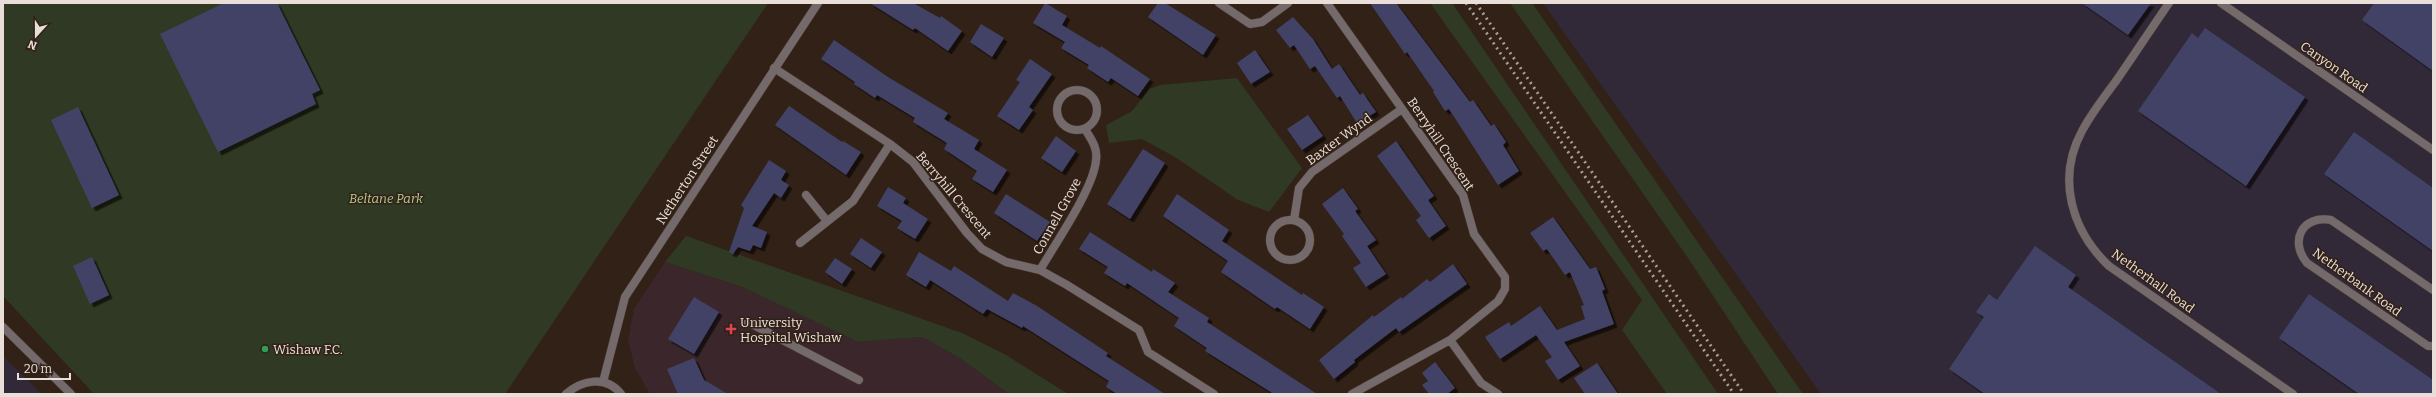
<svg xmlns="http://www.w3.org/2000/svg" width="2436" height="397" font-family="Bitter,serif">
  <style>
    .industrial { fill: #312838 }
    .medical { fill: #3a262b }
    .green { fill: #303923 }
    .building { fill: #424366; filter: url(#shadow) }
    .lines { fill: none; stroke-linecap: round; stroke-linejoin: round }
    .minor-casing { stroke: #4b3c32; stroke-width: 9 }
    .tertiary-casing { stroke: #4b3c32; stroke-width: 9 }
    .minor { stroke: #756a6b; stroke-width: 8 }
    .tertiary { stroke: #756a6b; stroke-width: 8 }
    .rail { stroke: #aa9d95; stroke-width: 3; stroke-dasharray: 2 4; stroke-linecap: butt }
    .health-dot { fill: #e0444e; stroke: #312117; stroke-width: 1.5 }
    .leisure-dot { fill: #2e9e5b; stroke: #312117; stroke-width: 1.5 }
    .labels { text-anchor: middle; dominant-baseline: central; stroke-width: 3; stroke-linejoin: round; paint-order: stroke }
    .street-label { font-size: 13px; fill: #eadfd8; stroke: #312117 }
    .park-label { font-size: 13px; font-style: italic; fill: #b1cc8d; stroke: #312117 }
    .poi-label { font-size: 13px; fill: #eadfd8; stroke: #312117; text-anchor: start }
  </style>
  <defs>
    <filter id="shadow"><feDropShadow dx="3.5" dy="3.5" stdDeviation="0" flood-color="#0009"/></filter>
  </defs>
  <rect width="100%" height="100%" fill="#312117"/>
  <path class="industrial" d="M 1543,3 L 2433,3 L 2433,394 L 1821,394 Z
    M 3,356 L 42,394 L 3,394 Z"/>
  <path class="medical" d="M 665,262 L 742,287 L 858,342 L 922,337 L 958,357 L 1009,394 L 650,394 L 635,368 L 628,340 L 634,309 Z"/>
  <path class="green" d="M 3,3 L 768,3 L 505,394 L 94,394 L 3,296 Z
    M 1430,3 L 1452,3 L 1718,394 L 1667,394 L 1622,330 L 1642,300 Z
    M 1510,3 L 1532,3 L 1803,394 L 1778,394 L 1688,258 Z
    M 1237,78 L 1302,168 L 1269,212 L 1238,200 L 1175,157 L 1142,139 L 1109,143 L 1106,125 L 1132,111 L 1149,89 L 1160,85 Z
    M 686,236 L 962,333 L 1006,355 L 1068,394 L 1009,394 L 958,357 L 922,337 L 858,342 L 742,287 L 665,262 Z"/>
  <path class="building" d="M 224,3 L 277,3 L 320,90 L 312,94 L 316,104 L 218,152 L 160,34 Z
    M 870,3 L 913,3 L 940,18 L 941,16 L 962,31 L 948,51 L 915,28 L 913,30 Z
    M 1045,3 L 1067,16 L 1062,25 L 1100,48 L 1101,46 L 1150,79 L 1138,96 L 1111,78 L 1108,82 L 1087,68 L 1089,65 L 1061,48 L 1065,42 L 1033,23 Z
    M 1158,3 L 1165,3 L 1216,35 L 1203,55 L 1148,17 Z
    M 1370,3 L 1396,3 L 1470,102 L 1473,100 L 1491,126 L 1494,124 L 1506,142 L 1503,145 L 1519,171 L 1498,185 L 1449,109 L 1445,111 L 1433,92 L 1434,91 L 1407,52 L 1405,54 Z
    M 2082,3 L 2151,3 L 2128,35 Z
    M 2374,3 L 2433,3 L 2433,71 L 2362,20 Z
    M 1293,17 L 1313,39 L 1332,69 L 1339,64 L 1360,95 L 1363,93 L 1376,112 L 1357,123 L 1340,96 L 1337,98 L 1315,66 L 1310,69 L 1294,45 L 1290,48 L 1276,30 Z
    M 981,24 L 1004,38 L 992,57 L 970,42 Z
    M 2205,28 L 2305,97 L 2246,186 L 2138,111 L 2192,33 L 2198,38 Z
    M 834,40 L 888,77 L 948,113 L 944,119 L 979,140 L 974,149 L 1007,170 L 993,192 L 972,179 L 977,171 L 944,149 L 947,143 L 913,122 L 915,118 L 877,95 L 875,98 L 854,84 L 855,82 L 821,59 Z
    M 1255,50 L 1270,72 L 1251,84 L 1237,63 Z
    M 1030,59 L 1052,74 L 1029,107 L 1033,110 L 1019,130 L 997,116 L 1020,82 L 1016,80 Z
    M 789,106 L 842,142 L 843,141 L 861,152 L 846,175 L 775,125 Z
    M 78,107 L 119,195 L 92,208 L 51,120 Z
    M 1308,115 L 1323,136 L 1302,150 L 1287,129 Z
    M 2354,132 L 2433,188 L 2433,251 L 2324,174 Z
    M 1056,136 L 1076,151 L 1062,172 L 1041,158 Z
    M 1396,141 L 1434,196 L 1428,200 L 1446,226 L 1429,238 L 1416,220 L 1421,216 L 1377,156 Z
    M 1143,149 L 1165,163 L 1130,219 L 1107,204 Z
    M 769,160 L 786,171 L 781,180 L 789,185 L 781,198 L 774,193 L 752,226 L 767,232 L 761,248 L 753,245 L 750,251 L 738,247 L 733,254 L 729,252 L 744,208 L 741,205 Z
    M 888,187 L 906,198 L 903,203 L 928,219 L 915,239 L 897,228 L 902,221 L 877,206 Z
    M 1343,188 L 1358,209 L 1355,211 L 1376,240 L 1367,246 L 1386,274 L 1366,287 L 1353,268 L 1361,263 L 1342,236 L 1344,234 L 1322,204 Z
    M 1006,194 L 1050,222 L 1037,241 L 994,213 Z
    M 1177,194 L 1229,230 L 1222,241 L 1302,295 L 1303,293 L 1324,307 L 1310,329 L 1277,307 L 1275,309 L 1221,272 L 1228,261 L 1163,216 Z
    M 1553,217 L 1590,269 L 1596,267 L 1605,289 L 1602,291 L 1614,324 L 1564,342 L 1580,366 L 1558,380 L 1545,361 L 1552,357 L 1536,335 L 1500,359 L 1485,337 L 1509,322 L 1511,326 L 1540,306 L 1557,330 L 1585,319 L 1581,306 L 1584,305 L 1570,272 L 1565,275 L 1547,249 L 1543,251 L 1530,233 Z
    M 1090,232 L 1152,272 L 1153,269 L 1175,283 L 1168,292 L 1209,318 L 1207,322 L 1317,394 L 1274,394 L 1205,351 L 1207,348 L 1174,326 L 1179,318 L 1127,283 L 1125,286 L 1104,273 L 1108,267 L 1079,249 Z
    M 861,238 L 882,252 L 871,268 L 850,254 Z
    M 2035,246 L 2076,275 L 2068,287 L 2221,394 L 1985,394 L 1949,369 L 1984,317 L 1976,312 L 1989,294 L 1997,300 Z
    M 919,252 L 951,271 L 954,266 L 1008,301 L 1013,293 L 1037,306 L 1108,353 L 1106,356 L 1165,394 L 1117,394 L 1106,387 L 1109,381 L 1023,326 L 1022,328 L 987,309 L 983,314 L 930,280 L 926,287 L 906,275 Z
    M 92,257 L 109,295 L 90,304 L 73,266 Z
    M 835,258 L 852,269 L 842,284 L 825,272 Z
    M 1453,264 L 1467,284 L 1399,332 L 1396,328 L 1354,360 L 1355,362 L 1334,379 L 1319,360 L 1373,315 L 1374,317 L 1401,297 L 1402,299 L 1427,279 L 1430,282 Z
    M 2309,294 L 2433,380 L 2433,394 L 2359,394 L 2279,338 Z
    M 694,297 L 719,312 L 694,354 L 668,339 Z
    M 694,358 L 704,380 L 728,394 L 678,394 L 667,369 Z
    M 1435,362 L 1455,388 L 1447,394 L 1429,394 L 1422,385 L 1428,381 L 1422,373 Z
    M 1597,363 L 1618,394 L 1585,394 L 1574,378 Z"/>
  <g class="lines">
    <defs>
      <path id="minor" d="M 1219,3 L 1250,24 L 1262,22 L 1288,3
        M 1327,3 L 1463,195 L 1474,234 L 1505,277 L 1505,289 L 1498,301 L 1450,340 L 1352,394
        M 2169,3 C 2151,29 2134,55 2116,81 C 2104,97 2091,114 2082,131 C 2056,179 2072,231 2109,266 L 2293,394
        M 2221,3 L 2433,150
        M 774,68 L 890,144 L 913,162 L 967,233 L 982,249 L 1006,262 L 1040,270 L 1067,285 L 1139,330 L 1148,352 L 1214,394
        M1057 110a20 20 0 1 1 40 0a20 20 0 1 1-40 0Z
        M 806,195 L 827,221
        M1270 240a20 20 0 1 1 40 0a20 20 0 1 1-40 0Z
        M 1294,220 L 1299,188 L 1312,172 L 1402,109
        M 800,243 L 853,201 L 890,144
        M 1040,270 C 1055,244 1094,188 1096,160 C 1098,148 1091,139 1085,129
        M 2433,290 L 2331,220 C 2302,215 2289,241 2307,263 L 2428,346 L 2433,346
        M 746,321 L 859,380
        M 1450,340 L 1481,383 L 1498,394"/>
      <path id="tertiary" d="M 3,327 L 71,394
        M 603,382 L 625,297 L 818,3
        M 566,394 C 582,380 606,375 621,394"/>
    </defs>
    <use href="#minor" class="minor-casing"/>
    <use href="#tertiary" class="tertiary-casing"/>
    <use href="#minor" class="minor"/>
    <use href="#tertiary" class="tertiary"/>
    <path class="rail" d="M 1466,3 L 1734,394
      M 1476,3 L 1744,394"/>
  </g>
  <path class="health-dot" d="M729 323h4v4h4v4h-4v4h-4v-4h-4v-4h4z"/>
  <circle class="leisure-dot" cx="265" cy="349" r="4"/>
  <g class="labels">
    <g class="street-label">
      <text transform="translate(2334 67) rotate(35)">Canyon Road</text>
      <text transform="translate(1339 139) rotate(-36)">Baxter Wynd</text>
      <text transform="translate(1441 144) rotate(56)">Berryhill Crescent</text>
      <text transform="translate(687 180) rotate(-57)">Netherton Street</text>
      <text transform="translate(954 195) rotate(50)">Berryhill Crescent</text>
      <text transform="translate(1057 216) rotate(-61)">Connell Grove</text>
      <text transform="translate(2153 281) rotate(36)">Netherhall Road</text>
      <text transform="translate(2357 282) rotate(36)">Netherbank Road</text>
    </g>
    <g class="park-label">
      <text x="386" y="198">Beltane Park</text>
    </g>
    <g class="poi-label">
      <text x="740" y="322">University<tspan x="740" dy="15">Hospital Wishaw</tspan></text>
      <text x="273" y="349">Wishaw F.C.</text>
    </g>
  </g>
  <rect width="2436" height="397" fill="none" stroke="#eadfd8" stroke-width="8"/>
  <g transform="translate(36 36) rotate(201)" stroke="#312117" stroke-width="3" paint-order="stroke">
  <path d="M0-3L7 15L0 10L-7 15Z" fill="#eadfd8"/>
  <text y="-6" font-size="11" font-weight="bold" text-anchor="middle" fill="#eadfd8">N</text>
  </g>
  <path d="M18 373v6h52v-6" fill="none" stroke="#eadfd8" stroke-width="2"/>
  <text x="24" y="373" font-size="12" fill="#eadfd8" stroke="#312117" stroke-width="3" paint-order="stroke">20 m</text>
</svg>
